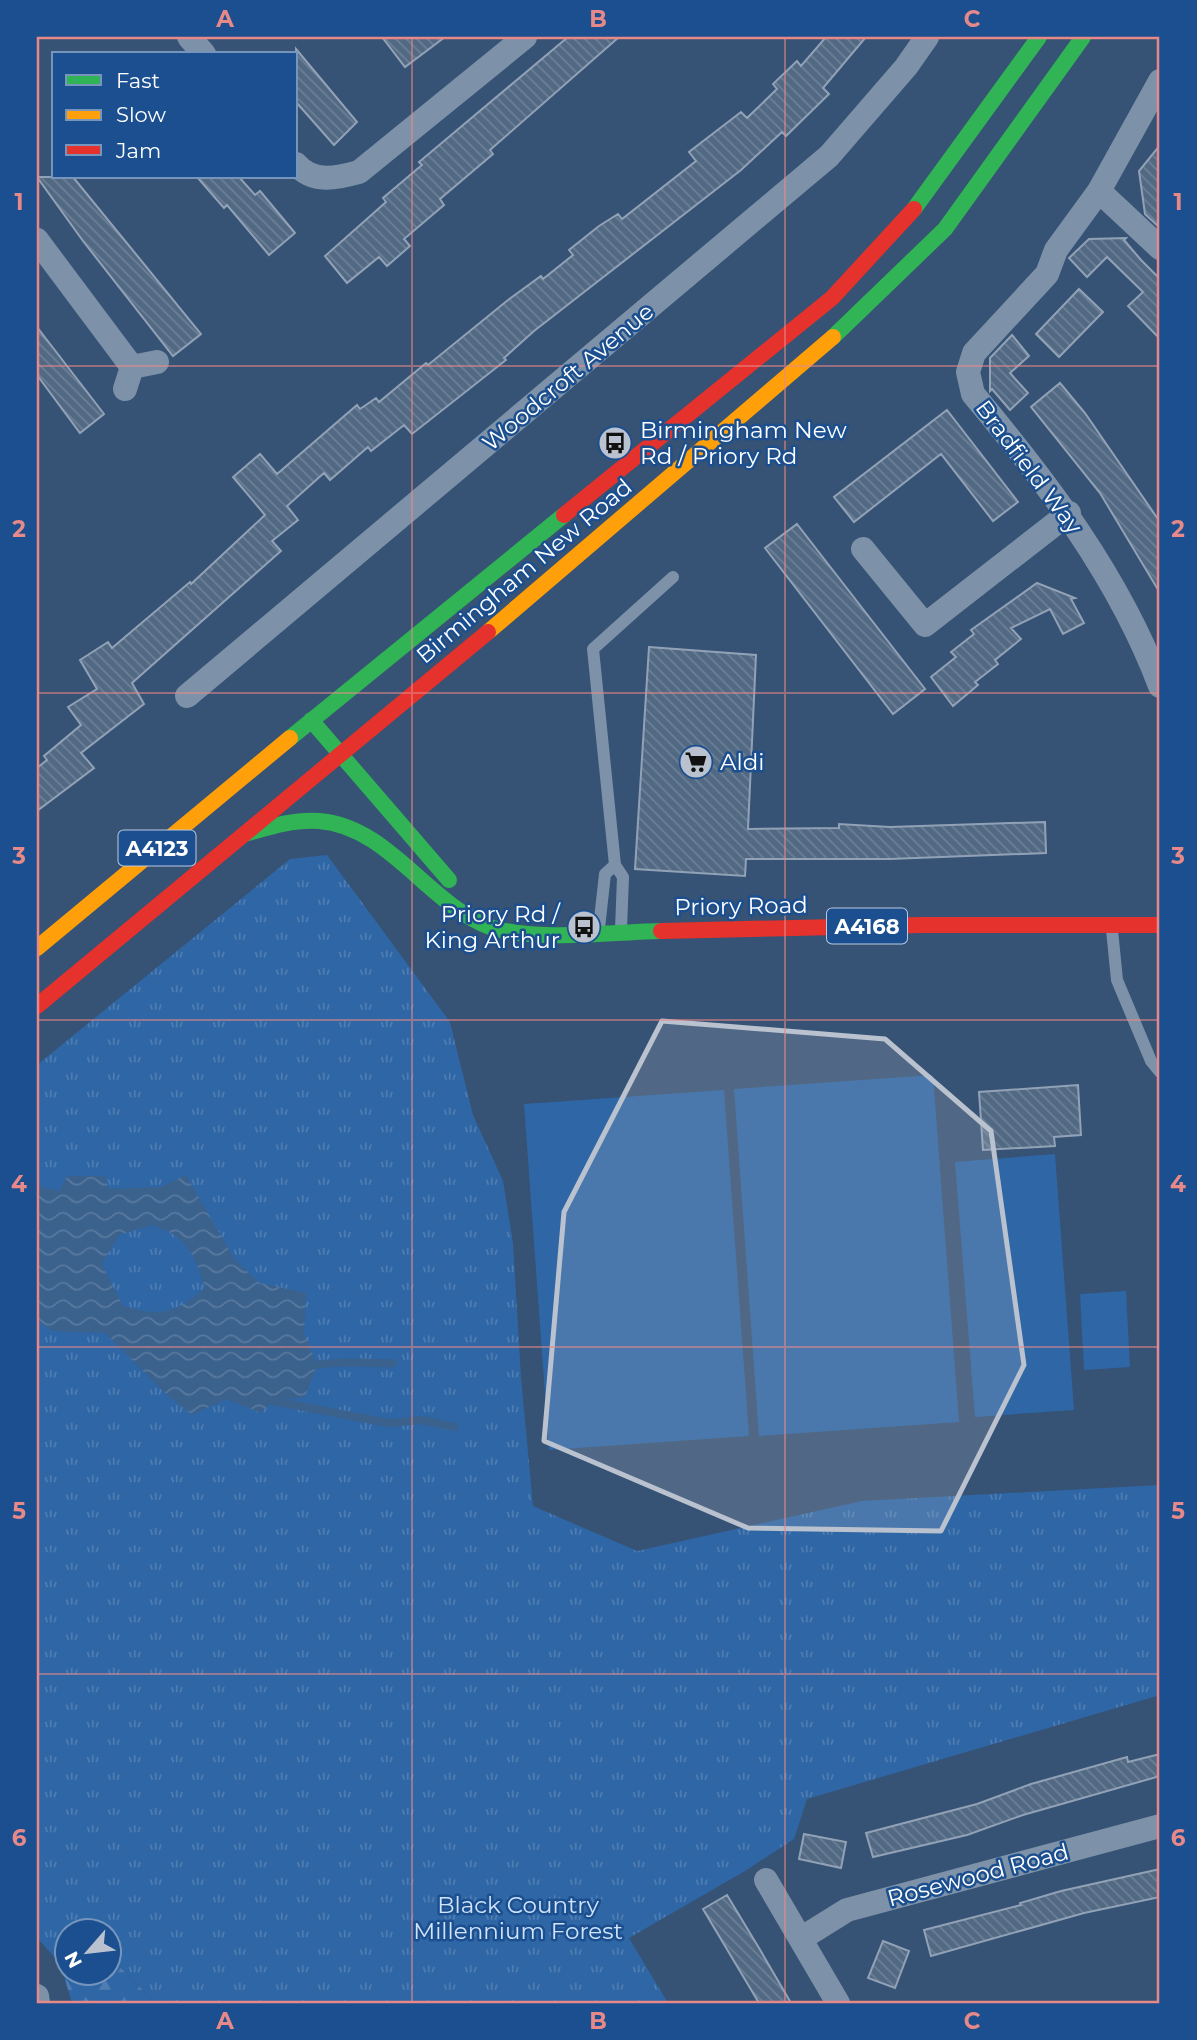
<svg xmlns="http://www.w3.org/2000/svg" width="1197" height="2040" font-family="Montserrat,sans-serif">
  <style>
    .forest { fill: url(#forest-firs) }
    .park { fill: url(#park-tufts) }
    .garden { fill: #2f66a5 }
    .water { fill: url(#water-waves); fill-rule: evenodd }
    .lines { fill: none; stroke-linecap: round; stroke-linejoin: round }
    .stream { stroke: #3b618d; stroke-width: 8 }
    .building { fill: url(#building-back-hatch); stroke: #92a2b6; stroke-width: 2 }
    .lane { stroke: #7d92a8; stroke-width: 12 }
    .street { stroke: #7d92a8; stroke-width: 24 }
    .fast { stroke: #30b455; stroke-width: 16 }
    .slow { stroke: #ff9f0a; stroke-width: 16 }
    .jam { stroke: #e5322d; stroke-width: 16 }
    .marked { fill: #b9c2ce; fill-opacity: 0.2; stroke: #b9c2ce; stroke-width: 5; stroke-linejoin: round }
    .grid { fill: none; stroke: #e88989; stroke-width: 2; stroke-opacity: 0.55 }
    .labels { text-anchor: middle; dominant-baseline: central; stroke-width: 5; stroke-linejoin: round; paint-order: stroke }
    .shield { fill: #1b4f8f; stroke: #bbcadd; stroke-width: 2 }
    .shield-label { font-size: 21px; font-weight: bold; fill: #fff }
    .street-label { font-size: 23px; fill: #fff; stroke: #1b4f8f }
    .poi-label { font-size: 23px; fill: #fff; stroke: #1b4f8f; text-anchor: start }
    .park-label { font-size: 23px; fill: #cfe3fa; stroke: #1b4f8f }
    .neatline { fill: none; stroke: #e88989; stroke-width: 2.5 }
    .grid-label { font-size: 23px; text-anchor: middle; font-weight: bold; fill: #e88989 }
  </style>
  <defs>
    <pattern id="forest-firs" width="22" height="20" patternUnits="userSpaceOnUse" patternTransform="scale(1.75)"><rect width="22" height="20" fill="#2f66a5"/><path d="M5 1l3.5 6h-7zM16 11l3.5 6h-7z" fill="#4e7db2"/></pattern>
    <pattern id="park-tufts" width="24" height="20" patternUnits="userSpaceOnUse" patternTransform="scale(1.75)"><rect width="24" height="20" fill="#2f66a5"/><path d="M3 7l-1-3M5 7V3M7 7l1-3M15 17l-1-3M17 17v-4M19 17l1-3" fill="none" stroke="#4e7db2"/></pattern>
    <pattern id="water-waves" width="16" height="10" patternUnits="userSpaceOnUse" patternTransform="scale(1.75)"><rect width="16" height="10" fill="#3b618d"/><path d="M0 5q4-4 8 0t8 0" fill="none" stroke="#58799e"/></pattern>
    <pattern id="building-back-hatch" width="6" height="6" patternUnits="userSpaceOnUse" patternTransform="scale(1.75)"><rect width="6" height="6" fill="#526984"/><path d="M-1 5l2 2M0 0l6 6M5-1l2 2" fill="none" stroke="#6c8096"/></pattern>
  </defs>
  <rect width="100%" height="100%" fill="#365274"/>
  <path class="forest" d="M 109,1956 L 156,2003 L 72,2003 L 60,1963 L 66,1961 L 66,1974 L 108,1974 Z"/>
  <path class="park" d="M 327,855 L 450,1022 L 473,1115 L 503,1181 L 513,1243 L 521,1377 L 533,1506 L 637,1551 L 862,1501 L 1160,1485 L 1160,1695 L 807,1799 L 794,1839 L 745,1871 L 629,1938 L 668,2003 L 156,2003 L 109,1956 L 108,1932 L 66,1932 L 66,1961 L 60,1963 L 37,1938 L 37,1065 L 290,859 Z"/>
  <path class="garden" d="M 933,1075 L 959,1422 L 759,1436 L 734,1089 Z
    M 724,1090 L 749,1436 L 549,1450 L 524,1104 Z
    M 1055,1154 L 1074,1410 L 975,1417 L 955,1162 Z
    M 1126,1291 L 1130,1367 L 1084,1370 L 1080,1294 Z"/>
  <path class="water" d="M 186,1175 L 235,1260 L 260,1283 L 306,1293 L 304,1333 L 317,1365 L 305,1397 L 273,1401 L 261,1413 L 226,1399 L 192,1415 L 163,1391 L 105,1333 L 52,1331 L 37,1320 L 37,1186 L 60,1191 L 67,1176 L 104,1176 L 109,1189 L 161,1187 ZM 152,1225 C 188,1237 194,1254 205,1288 C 175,1314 160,1317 123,1306 L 102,1264 L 119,1235 Z"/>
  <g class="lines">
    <path class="stream" d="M 317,1365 C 341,1360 367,1364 393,1363
      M 273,1401 L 388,1423 L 422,1420 L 454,1427"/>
  </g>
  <path class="building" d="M 382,37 L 445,37 L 405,67 Z
    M 568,37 L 619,37 L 490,150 L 493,154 L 440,199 L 444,205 L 404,239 L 410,246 L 387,266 L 379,257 L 347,283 L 325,256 L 386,202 L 383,198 L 422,165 L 419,162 Z
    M 826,37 L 866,37 L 823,88 L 829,94 L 786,136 L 782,132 L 741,170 L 534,331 L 504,358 L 506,360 L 412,434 L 404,425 L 371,451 L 368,447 L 330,480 L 324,473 L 287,506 L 298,520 L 272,541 L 281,551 L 132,683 L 144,704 L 81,753 L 94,768 L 37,811 L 37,768 L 47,760 L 44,756 L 81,725 L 68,707 L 97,689 L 80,660 L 108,642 L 112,648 L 190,582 L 191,584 L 265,515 L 233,477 L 260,454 L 277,474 L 357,405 L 360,409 L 376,398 L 379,402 L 426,363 L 428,365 L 508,300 L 541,276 L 543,279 L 573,255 L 569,250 L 599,226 L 618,214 L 622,219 L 696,161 L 689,152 L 741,112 L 747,118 L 777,89 L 773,84 L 797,61 L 801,66 Z
    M 296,49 L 357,122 L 334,145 L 296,102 Z
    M 1160,145 L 1160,228 L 1145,214 L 1139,171 Z
    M 37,177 L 73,177 L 201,334 L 173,356 L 83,241 Z
    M 197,177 L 239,177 L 255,195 L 260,191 L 295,233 L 269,255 L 227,205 L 224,208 Z
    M 1126,238 L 1124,240 L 1141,260 L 1158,277 L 1160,275 L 1160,339 L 1128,306 L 1143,292 L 1107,257 L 1087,277 L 1069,258 L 1089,239 Z
    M 1079,289 L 1103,312 L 1059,357 L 1036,334 Z
    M 37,327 L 104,414 L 80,433 L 37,375 Z
    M 1012,335 L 1029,356 L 1010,373 L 1028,393 L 1010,410 L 992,389 L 990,391 L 990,358 Z
    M 1060,383 L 1085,413 L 1160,522 L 1160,593 L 1100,493 L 1031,407 Z
    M 947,410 L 1018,502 L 993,521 L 941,454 L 854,522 L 834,497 Z
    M 797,524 L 925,689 L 893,714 L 765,548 Z
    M 1037,583 L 1075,598 L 1071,599 L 1084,623 L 1063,634 L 1050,609 L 1011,628 L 1021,639 L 995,660 L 998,664 L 975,682 L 978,685 L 953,706 L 931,677 L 956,657 L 951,652 L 974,634 L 971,630 Z
    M 649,647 L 756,655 L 748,829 L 839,828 L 839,824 L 890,827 L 1045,822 L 1046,853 L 890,859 L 746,859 L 745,876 L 635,869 Z
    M 1078,1085 L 1081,1135 L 1054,1137 L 1055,1146 L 983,1150 L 979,1092 Z
    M 1160,1754 L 1160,1776 L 1023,1815 L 967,1835 L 873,1857 L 866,1833 L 977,1804 L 1031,1784 L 1127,1757 L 1128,1762 Z
    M 804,1834 L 846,1842 L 841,1868 L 799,1859 Z
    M 1160,1869 L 1160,1897 L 1084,1913 L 931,1956 L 924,1930 L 1021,1905 L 1020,1903 L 1061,1891 Z
    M 727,1895 L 759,1948 L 791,2003 L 759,2003 L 703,1909 Z
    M 883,1941 L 909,1951 L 895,1988 L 868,1978 Z"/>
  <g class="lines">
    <path class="lane" d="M 599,928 L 605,874 L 615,865
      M 621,929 L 623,877 L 615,865 L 593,649 L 673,577
      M 1112,930 L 1117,980 L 1151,1061 L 1160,1072"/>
    <path class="street" d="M 189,37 L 204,54
      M 1160,81 L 1099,191 L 1056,250 L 1047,274 L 974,353 L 968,372 L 973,394 C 1047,482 1119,577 1160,686
      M 296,164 C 313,184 337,178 359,172 L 525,37
      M 1099,191 L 1160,248
      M 37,240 L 132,367
      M 125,389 L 132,367 L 157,362
      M 863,549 L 925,625 L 1069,513
      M 187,696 L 829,156 L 906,67 L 927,37
      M 766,1880 L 838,2003
      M 802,1938 L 847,1910 L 1160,1826
      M 37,1996 L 38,2003"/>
    <path class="fast" d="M 914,209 L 1039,37
      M 833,337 L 945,229 L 1083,37
      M 311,720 L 449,880
      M 290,738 L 564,515
      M 245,834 C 269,827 294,819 319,821 C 388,826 428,904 490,927 C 534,942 614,932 661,931"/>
    <path class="slow" d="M 488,632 L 833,337
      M 37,948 L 290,738"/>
    <path class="jam" d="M 564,515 L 832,298 L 914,209
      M 661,931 L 921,925 L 1160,925
      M 37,1006 L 488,632"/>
  </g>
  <path class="marked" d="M 662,1021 L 885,1039 L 991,1131 L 1024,1365 L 941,1531 L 748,1528 L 544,1441 L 564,1212 Z"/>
  <path class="grid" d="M 412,37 L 412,2003M 785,37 L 785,2003M 37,366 L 1160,366M 37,693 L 1160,693M 37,1020 L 1160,1020M 37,1347 L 1160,1347M 37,1674 L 1160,1674"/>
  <defs>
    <symbol id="bus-disc" viewBox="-11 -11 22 22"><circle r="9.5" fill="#b9c2ce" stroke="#1b4f8f"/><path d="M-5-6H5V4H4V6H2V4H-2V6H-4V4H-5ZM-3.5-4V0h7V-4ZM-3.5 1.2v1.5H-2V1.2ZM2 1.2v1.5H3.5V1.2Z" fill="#111"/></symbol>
    <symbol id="supermarket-disc" viewBox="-11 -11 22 22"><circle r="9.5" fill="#b9c2ce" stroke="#1b4f8f"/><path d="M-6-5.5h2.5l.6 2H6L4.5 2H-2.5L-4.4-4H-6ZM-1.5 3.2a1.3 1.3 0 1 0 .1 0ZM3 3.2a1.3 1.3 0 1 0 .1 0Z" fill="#111"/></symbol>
  </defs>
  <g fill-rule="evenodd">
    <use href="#bus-disc" x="596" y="424" width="38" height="38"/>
    <use href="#supermarket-disc" x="677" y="743" width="38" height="38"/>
    <use href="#bus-disc" x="565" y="908" width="38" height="38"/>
  </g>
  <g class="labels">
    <g class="shield">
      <rect x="118.5" y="830.5" width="77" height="35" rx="5"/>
      <rect x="827" y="908.5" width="80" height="35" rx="5"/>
    </g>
    <g class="shield-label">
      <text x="157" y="848">A4123</text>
      <text x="867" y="926">A4168</text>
    </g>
    <g class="street-label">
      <text transform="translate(568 377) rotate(-40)">Woodcroft Avenue</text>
      <text transform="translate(1029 467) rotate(53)">Bradfield Way</text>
      <text transform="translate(524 571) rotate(-40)">Birmingham New Road</text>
      <text transform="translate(741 906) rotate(-1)">Priory Road</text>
      <text transform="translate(978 1875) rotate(-15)">Rosewood Road</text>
    </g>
    <g class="poi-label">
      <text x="640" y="430">Birmingham New<tspan x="640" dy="26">Rd / Priory Rd</tspan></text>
      <text x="720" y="762">Aldi</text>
      <text x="560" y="914" text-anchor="end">Priory Rd /<tspan x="560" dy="26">King Arthur</tspan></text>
    </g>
    <g class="park-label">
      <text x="518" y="1905">Black Country<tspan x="518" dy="26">Millennium Forest</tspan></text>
    </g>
  </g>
  <rect width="1197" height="2040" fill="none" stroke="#1b4f8f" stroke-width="77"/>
  <rect x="52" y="52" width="245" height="126" fill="#1b4f8f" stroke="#7695bc" stroke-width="2"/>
  <rect x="66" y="75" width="35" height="10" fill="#30b455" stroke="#7695bc" stroke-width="2"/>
  <text x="116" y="88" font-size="21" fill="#ffffff">Fast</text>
  <rect x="66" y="110" width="35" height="10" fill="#ff9f0a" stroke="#7695bc" stroke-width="2"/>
  <text x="116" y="122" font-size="21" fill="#ffffff">Slow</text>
  <rect x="66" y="145" width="35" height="10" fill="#e5322d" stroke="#7695bc" stroke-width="2"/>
  <text x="116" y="158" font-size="21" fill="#ffffff">Jam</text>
  <g transform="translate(88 1952) rotate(242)"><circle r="33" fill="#1b4f8f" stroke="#7695bc" stroke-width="2"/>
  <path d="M0-5L12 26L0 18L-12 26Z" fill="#b9c2ce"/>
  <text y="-10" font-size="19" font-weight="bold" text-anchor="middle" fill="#ffffff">N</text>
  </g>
  <rect x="38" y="38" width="1120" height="1964" class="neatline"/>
  <g class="grid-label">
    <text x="225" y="27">A</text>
    <text x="598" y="27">B</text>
    <text x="972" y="27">C</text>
    <text x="19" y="210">1</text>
    <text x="1178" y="210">1</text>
    <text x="19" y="537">2</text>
    <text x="1178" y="537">2</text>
    <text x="19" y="864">3</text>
    <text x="1178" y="864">3</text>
    <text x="19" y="1192">4</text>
    <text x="1178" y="1192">4</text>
    <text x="19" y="1519">5</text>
    <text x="1178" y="1519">5</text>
    <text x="19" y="1846">6</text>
    <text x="1178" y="1846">6</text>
    <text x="225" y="2029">A</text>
    <text x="598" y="2029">B</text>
    <text x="972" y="2029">C</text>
  </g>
</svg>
